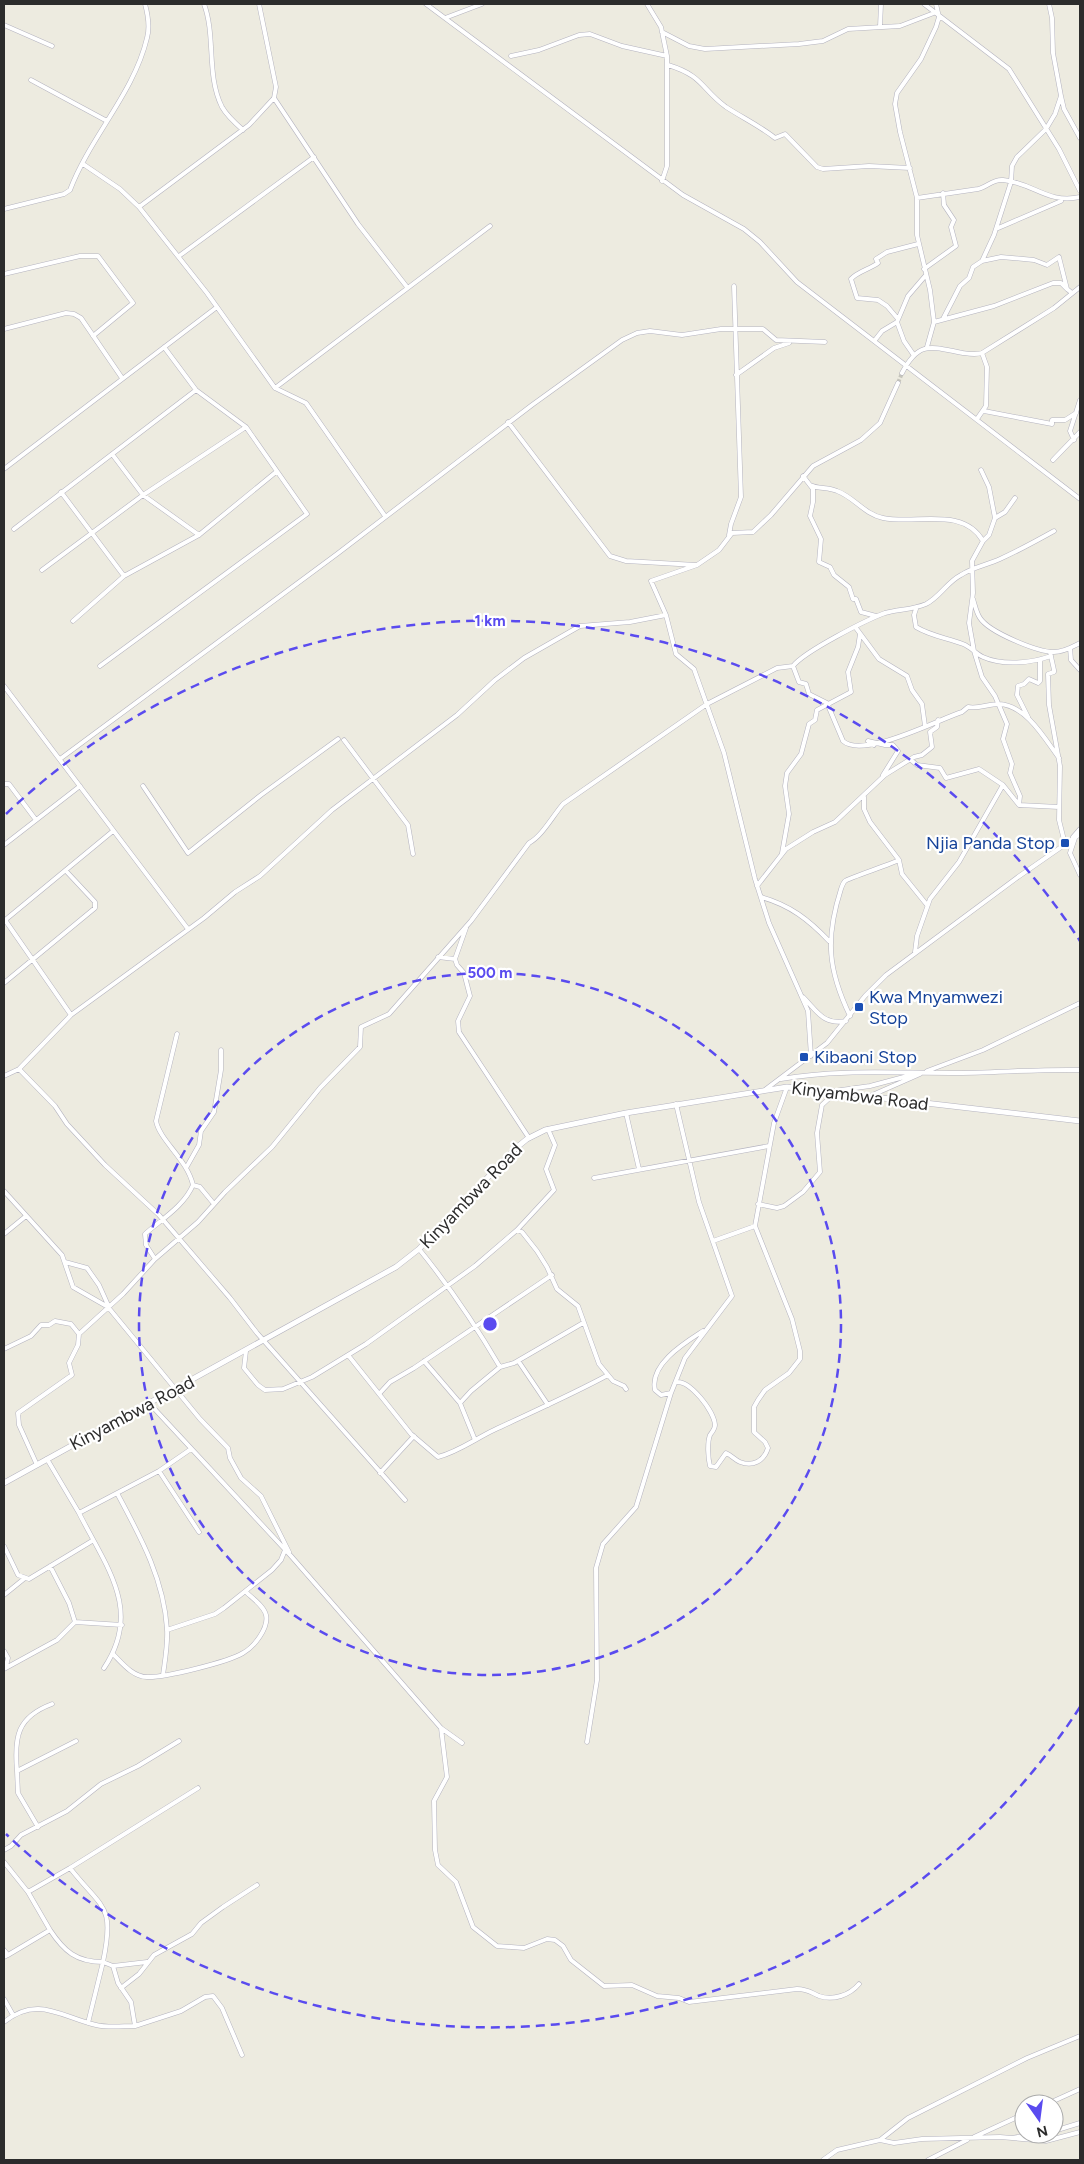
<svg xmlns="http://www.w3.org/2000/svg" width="1084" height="2164" font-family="Figtree,sans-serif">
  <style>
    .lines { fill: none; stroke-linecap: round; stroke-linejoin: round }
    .street-tunnel { stroke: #c6c5bc; stroke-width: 4; stroke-dasharray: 4 2; stroke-linecap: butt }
    .street-casing { stroke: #b4b3bf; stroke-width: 5 }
    .secondary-casing { stroke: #b4b3bf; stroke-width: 6 }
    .street { stroke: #fff; stroke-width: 4 }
    .secondary { stroke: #fff; stroke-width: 5 }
    .ring { fill: none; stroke: #5a4bef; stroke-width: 2.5; stroke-dasharray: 9 6 }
    .transit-dot { fill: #1a4fb4; stroke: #fff; stroke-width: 2 }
    .labels { text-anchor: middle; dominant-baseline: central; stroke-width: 4.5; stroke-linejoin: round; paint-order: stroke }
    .transit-label { font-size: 18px; fill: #164399; stroke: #fff; text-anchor: start }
    .street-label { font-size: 18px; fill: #2c2c2c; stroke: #fff }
    .centre { fill: #5a4bef; stroke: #fff; stroke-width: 2.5 }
    .ring-label { font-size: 15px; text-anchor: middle; font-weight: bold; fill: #5a4bef; stroke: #fff; stroke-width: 4.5; stroke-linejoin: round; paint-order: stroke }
  </style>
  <rect width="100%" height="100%" fill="#edebe0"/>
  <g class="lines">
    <path class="street-tunnel" d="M 898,383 L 902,373"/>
    <defs>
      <path id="street" d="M 204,4 C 216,36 206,75 222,107 C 227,116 235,123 243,130
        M 426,4 L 683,195 L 744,229 L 760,242 L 797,282 L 1080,499
        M 647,4 L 661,27 L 667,56 L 667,166 L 662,181
        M 924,4 L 1009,69 L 1059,149 L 1080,191
        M 1049,4 L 1052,18 L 1053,53 L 1061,96 L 1064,109 L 1080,138
        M 445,18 L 482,4
        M 4,25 L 52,46
        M 880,27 L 881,4
        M 662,32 L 689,46 L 705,49 L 799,44 L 823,41 L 848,29 L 900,26 L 934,13
        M 511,56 L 539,50 L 579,35 L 590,34 L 622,46 L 667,56
        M 668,65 C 704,76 701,89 726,107 C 743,118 760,126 775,138 L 785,134 L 817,167 L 823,169 L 869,166 L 910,168
        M 31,80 L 107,121
        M 274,98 L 358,224 L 407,287
        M 83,164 L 120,189 L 139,207 L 207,293 L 275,388 L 306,403 L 385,516
        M 917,198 C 938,195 958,192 978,189 C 988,187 992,179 1003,180 C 1034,183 1047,204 1080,197
        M 139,207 L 249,125 L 274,98 L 276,87 L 259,4
        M 4,209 L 64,194 L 70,190 C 90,137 134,93 147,38 C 150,27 148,15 145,4
        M 996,229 L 1061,201
        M 179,256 L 314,157
        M 982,261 L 994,235 L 1011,182 L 1012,166 L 1017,157 L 1046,129 L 1055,114 L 1061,96
        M 924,269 L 956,246 L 951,227 L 954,220 L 944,205 L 943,193
        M 4,274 L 80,256 L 98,256 L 133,303 L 93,336
        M 898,319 L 887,306 L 878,300 L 857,298 L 851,279 C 857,272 870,269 878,263 L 876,259 L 887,252 L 918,244
        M 943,319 L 960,286 L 969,278 L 973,267 L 982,261 L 1001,257 L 1034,260 L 1047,265 L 1059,257 L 1067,289 L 1072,293
        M 897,322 L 904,341 L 913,354
        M 934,322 L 994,306 L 1053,283 L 1061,283 L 1067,289
        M 4,329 L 66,313 L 74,314 L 81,318 L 122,378
        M 875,340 L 882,331 L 897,322 L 908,296 L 926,275
        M 927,347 L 934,322 L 930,290 L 917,235 L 917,198 L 900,132 L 895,104 L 897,93 L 921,59 L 936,27 L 939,17 L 936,4
        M 902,373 C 919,340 931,347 963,353 C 970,354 976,355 982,353 L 1054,308 L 1080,287
        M 736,375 L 774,348 L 789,343
        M 275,388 L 490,226
        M 984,411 L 1052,424 L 1052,420 L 1065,420 L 1076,413
        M 977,419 L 986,406 L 987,367 L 982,353
        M 508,422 L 610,556 L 626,561 L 696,565
        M 1074,440 L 1070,431 L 1080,400
        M 112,454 L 143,495 L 199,535
        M 1053,460 L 1080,432
        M 4,469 L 217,307
        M 981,470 L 989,487 L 995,518
        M 803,476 L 813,489 L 813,502 L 810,516 L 821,539 L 819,562 L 830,567 L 834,575 L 849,587 L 853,599 L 856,599 L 861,612 L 876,616
        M 810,485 C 818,489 828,487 837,491 C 854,497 864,514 883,518 C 916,525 963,506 983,541
        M 61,492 L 124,576
        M 1015,498 L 1005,512 L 995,518 L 989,535 L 983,541 L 972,561 L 973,593 L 969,623 L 974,651 L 982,677 L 995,696 L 1007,724 L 1003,739 L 1012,764 L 1010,773 L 1020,796 L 1019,805 L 1059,807
        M 14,529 L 196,390
        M 729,535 L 731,524 L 741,497 L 734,286
        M 42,570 L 143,495 L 246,427
        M 973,599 C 975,605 976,612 980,618 C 989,632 1037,652 1054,652 C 1064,652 1072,647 1080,643
        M 916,609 L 914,615 L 916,627 C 931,636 947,638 963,644 C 971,647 976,654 983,657 C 1003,666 1031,663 1051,656
        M 73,621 L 124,576 L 199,535 L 276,472
        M 856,628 L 879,659 L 907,676 L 912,690 L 922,704 L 925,726
        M 1070,648 L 1071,660 L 1080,670
        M 1050,652 L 1054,670 L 1054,672 L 1048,674 L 1049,705 L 1060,766 L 1059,820 L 1065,844
        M 100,666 L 307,514 L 246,427 L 196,390 L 164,347
        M 793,666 L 799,682 L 806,684 L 809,694 L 827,703 L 843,741 C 863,759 937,720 962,712 L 968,707 C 979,709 988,704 999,704 C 1026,705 1045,739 1059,758
        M 4,686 L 188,929
        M 1028,717 L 1017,695 L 1018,686 L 1024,684 L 1029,679 L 1038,683 L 1040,681 L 1040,661
        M 344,740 L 408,825 L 413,854
        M 874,745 L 868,741 L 885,745 L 893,745 L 898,751 L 883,775
        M 60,759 L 337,554 L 532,405 L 622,340 L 637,333 L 650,331 L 682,335 L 721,329 L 763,329 L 776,340 L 825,342
        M 911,760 L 917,765 L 940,768 L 946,778 L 979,769 L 1003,785 L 1019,805
        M 4,784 L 9,784 L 36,820
        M 143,786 L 188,853 L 261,795 L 338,739
        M 864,797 L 864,809 L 870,822 L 899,860 L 902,874 L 927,905
        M 1073,837 L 1080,829
        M 1075,838 L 1070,853 L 1080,875
        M 4,845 L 80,786
        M 782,853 L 789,814 L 785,786 L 787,773 L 801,754 L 809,724 L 815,720 L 817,710 L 851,692 L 848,672 L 858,647 L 860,634
        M 757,886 L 786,849 L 813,832 L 835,822 L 885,775 L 914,757 L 922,755 L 932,747 L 930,732 L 937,727 L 938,720
        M 761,897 C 790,905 809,920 829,941
        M 5,920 L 71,1015
        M 4,921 L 113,831
        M 466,928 L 455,959 L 457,965 L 464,973 L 470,996 L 458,1021 L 459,1032 L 529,1138
        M 915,952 L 917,936 L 930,899 L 959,862 L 1003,785
        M 438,957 L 455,959
        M 4,983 L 95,908 L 95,902 L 66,871
        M 803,997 C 818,1012 823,1025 846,1021
        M 850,1016 C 828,970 825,939 841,889 C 842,886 843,883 845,881 C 848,878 889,865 899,860
        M 811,1056 L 808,1011 L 769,923 L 755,879 L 724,753 L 694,669 L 676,654 L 666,615 L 651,581 L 697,565 L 719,550 L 732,533 L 753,532 L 771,515 L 813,466 L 861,440 L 880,423 L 898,383
        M 19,1069 L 55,1106 L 67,1124 L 105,1165 L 159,1215 L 230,1298 L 257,1333 L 405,1500
        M 927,1071 L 983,1050 L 1080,1003
        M 4,1076 L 19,1069 L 71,1015 L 204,918 L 235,892 L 260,876 L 332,810 L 457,715 L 495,680 L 524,658 L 580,626 L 630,622 L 666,615
        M 781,1079 C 837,1069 894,1073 951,1073 C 994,1073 1037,1069 1080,1070
        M 766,1089 L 827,1043 L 865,996 L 886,975 L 1018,877 L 1080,834
        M 834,1091 L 870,1086 L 915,1074
        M 870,1096 L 920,1074
        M 626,1113 L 639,1169
        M 186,1168 L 199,1145 L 201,1131 L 214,1112 L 221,1070 L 221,1050
        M 594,1178 L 769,1146
        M 193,1185 L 200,1187 L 214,1204
        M 4,1191 L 62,1255 L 73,1287 L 108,1307 L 200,1419 L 228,1448 L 230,1458 L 241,1478 L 261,1496 L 289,1552
        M 758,1204 L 777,1208 L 784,1206 L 803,1192 L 820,1172 L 817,1133 L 822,1105 L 835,1093
        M 517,1230 L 522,1232 L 537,1251 L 547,1267 L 557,1289 L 578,1306 L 599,1364 L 613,1381 L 624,1386 L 626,1389
        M 4,1234 L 26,1216
        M 713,1241 L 755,1226
        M 419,1249 C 450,1287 476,1326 500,1367
        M 155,1259 L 146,1245 L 145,1234 C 162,1219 184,1206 193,1185 C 187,1159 160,1141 156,1121 L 177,1034
        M 65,1262 L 87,1268 L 99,1285 L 108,1305
        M 4,1349 L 31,1336 L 41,1325 L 49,1325 L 55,1321 L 71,1324 L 79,1334
        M 246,1351 L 244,1368 L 258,1385 L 265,1390 L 283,1389 L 312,1377 L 366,1344 L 475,1266 L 517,1230 L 554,1190 L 546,1169 L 555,1145 L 548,1129
        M 348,1355 L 411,1434 L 438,1457 C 458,1452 475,1439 494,1430 C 532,1412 571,1395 608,1375
        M 424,1361 L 460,1403 L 475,1440
        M 519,1362 L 548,1405
        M 676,1382 C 690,1380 714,1411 715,1425 C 715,1429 712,1432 710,1435 C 707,1443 708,1458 710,1466 L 716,1467 L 726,1453 C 731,1455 735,1460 740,1462 C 753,1467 764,1461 768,1448 L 765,1442 L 754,1432 L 754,1407 L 758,1400 L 765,1390 L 789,1373 L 800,1359 L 800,1351 L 792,1319 L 755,1226 L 774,1123 L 787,1087
        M 671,1393 L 661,1395 L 655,1390 C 649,1364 686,1342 703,1331
        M 379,1394 L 390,1382 L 414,1368 L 552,1275
        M 149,1403 L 291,1556 L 441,1728 L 447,1777 L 434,1801 L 435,1850 L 438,1865 L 456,1882 L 473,1927 L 497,1946 L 524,1948 L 547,1939 L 555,1940 L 563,1946 L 571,1960 L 604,1986 L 632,1985 L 657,1996 L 679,1998 L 689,2002 L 797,1989 C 807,1989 810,1992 819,1996 C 833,2001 850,1995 859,1984
        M 460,1403 L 471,1391 L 500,1367 L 514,1363 L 583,1323
        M 191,1449 L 159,1471 L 199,1532
        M 47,1459 L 79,1513
        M 37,1465 L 19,1425 L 18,1413 L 72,1375 L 69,1363 L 78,1345 L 79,1334 L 123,1294 L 155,1259 L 198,1222 L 225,1192 L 272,1147 L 320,1088 L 360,1047 L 361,1027 L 389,1014 L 471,921 L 529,843 C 542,836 552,817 563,804 L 707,704 L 777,668 L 793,666 C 805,651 866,620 885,613 C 899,609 912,610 926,604 C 940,597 947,582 961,575 C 973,567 987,565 1000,559 C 1018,551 1036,541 1054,531
        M 380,1473 L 414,1436
        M 117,1493 C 140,1536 164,1579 167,1629 C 168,1644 165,1660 163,1675
        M 4,1546 L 18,1575 L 29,1579 L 92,1541
        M 4,1595 L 25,1578
        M 75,1622 L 122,1625
        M 167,1630 L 215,1614 L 224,1608 L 272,1570 L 281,1560 L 285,1550
        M 4,1651 L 8,1658 L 6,1666
        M 113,1654 C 122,1663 133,1677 147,1677 C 164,1678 228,1662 243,1653 C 254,1647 269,1628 266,1615 C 264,1606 252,1598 246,1592
        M 104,1668 C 143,1610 106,1567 79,1513 L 159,1471
        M 4,1669 L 57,1640 L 75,1622 L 69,1603 L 50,1566
        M 441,1728 L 462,1743
        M 587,1742 L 597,1680 L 596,1568 L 603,1544 L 636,1507 L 671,1393 L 685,1358 L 732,1296 L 699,1202 L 676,1104
        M 17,1771 C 14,1737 17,1717 52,1704
        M 38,1827 L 18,1793 L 17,1771 L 76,1741
        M 4,1850 L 11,1846 L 21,1835 L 67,1811 L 101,1784 L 138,1766 L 179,1741
        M 4,1862 L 28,1892 L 70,1868 C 103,1910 115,1904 103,1962 C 76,1962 64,1951 50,1930 L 8,1955
        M 70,1868 L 198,1788
        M 28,1892 L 50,1930
        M 4,1950 L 8,1955 L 4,1957
        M 113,1966 L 147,1962
        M 121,1988 L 139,1974 L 154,1955 L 192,1934 L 201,1923 L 223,1907 L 257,1885
        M 4,1999 L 13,2015
        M 4,2022 C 38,1995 61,2017 96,2025 C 108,2028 123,2026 135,2026 L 131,2002 L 118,1983 L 113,1966 L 103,1962 L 88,2023
        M 135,2026 L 181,2011 L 205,1997 L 213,1996 L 222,2008 L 242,2055
        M 1047,2104 L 1080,2089
        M 1054,2131 L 1080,2123
        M 974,2137 L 1024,2114
        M 1012,2138 L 1034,2134
        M 880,2140 L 894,2143 L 922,2139 L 1000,2137 L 1046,2141 L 1080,2132
        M 823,2160 L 837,2150 L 880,2140 L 908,2118 L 1027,2058 L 1080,2036
        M 928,2160 L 967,2140"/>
      <path id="secondary" d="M 4,1483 L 396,1267 L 419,1249 L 516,1148 L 527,1139 L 545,1130 L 626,1113 L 787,1087 L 1080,1121"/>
    </defs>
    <use href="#street" class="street-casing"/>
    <use href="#secondary" class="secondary-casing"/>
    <use href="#street" class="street"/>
    <use href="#secondary" class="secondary"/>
  </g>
  <g class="ring">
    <circle cx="490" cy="1324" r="351"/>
    <path d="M1080 1707A703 703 0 0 1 6 1834M6 814A703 703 0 0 1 1080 941"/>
  </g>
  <g class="transit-dot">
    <rect x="1060" y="838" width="10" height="10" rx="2.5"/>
    <rect x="854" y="1002" width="10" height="10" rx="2.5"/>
    <rect x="799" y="1052" width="10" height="10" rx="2.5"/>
  </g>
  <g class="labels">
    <g class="transit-label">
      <text x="1055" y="843" text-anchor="end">Njia Panda Stop</text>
      <text x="869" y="997">Kwa Mnyamwezi<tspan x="869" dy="21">Stop</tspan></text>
      <text x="814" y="1057">Kibaoni Stop</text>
    </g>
    <g class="street-label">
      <text transform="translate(860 1096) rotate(7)">Kinyambwa Road</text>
      <text transform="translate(471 1196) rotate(-46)">Kinyambwa Road</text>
      <text transform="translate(132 1413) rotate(-28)">Kinyambwa Road</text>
    </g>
  </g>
  <circle cx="490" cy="1324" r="8" class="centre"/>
  <g class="ring-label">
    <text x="490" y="626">1 km</text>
    <text x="490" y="978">500 m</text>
  </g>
  <rect width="1084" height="2164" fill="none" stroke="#2c2c2c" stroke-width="10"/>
  <g transform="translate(1039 2119) rotate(166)"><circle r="24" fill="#ffffff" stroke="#ababab"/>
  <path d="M0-4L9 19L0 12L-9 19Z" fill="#5a4bef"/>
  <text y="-8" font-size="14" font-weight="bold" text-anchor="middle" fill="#2c2c2c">N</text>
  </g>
</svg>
